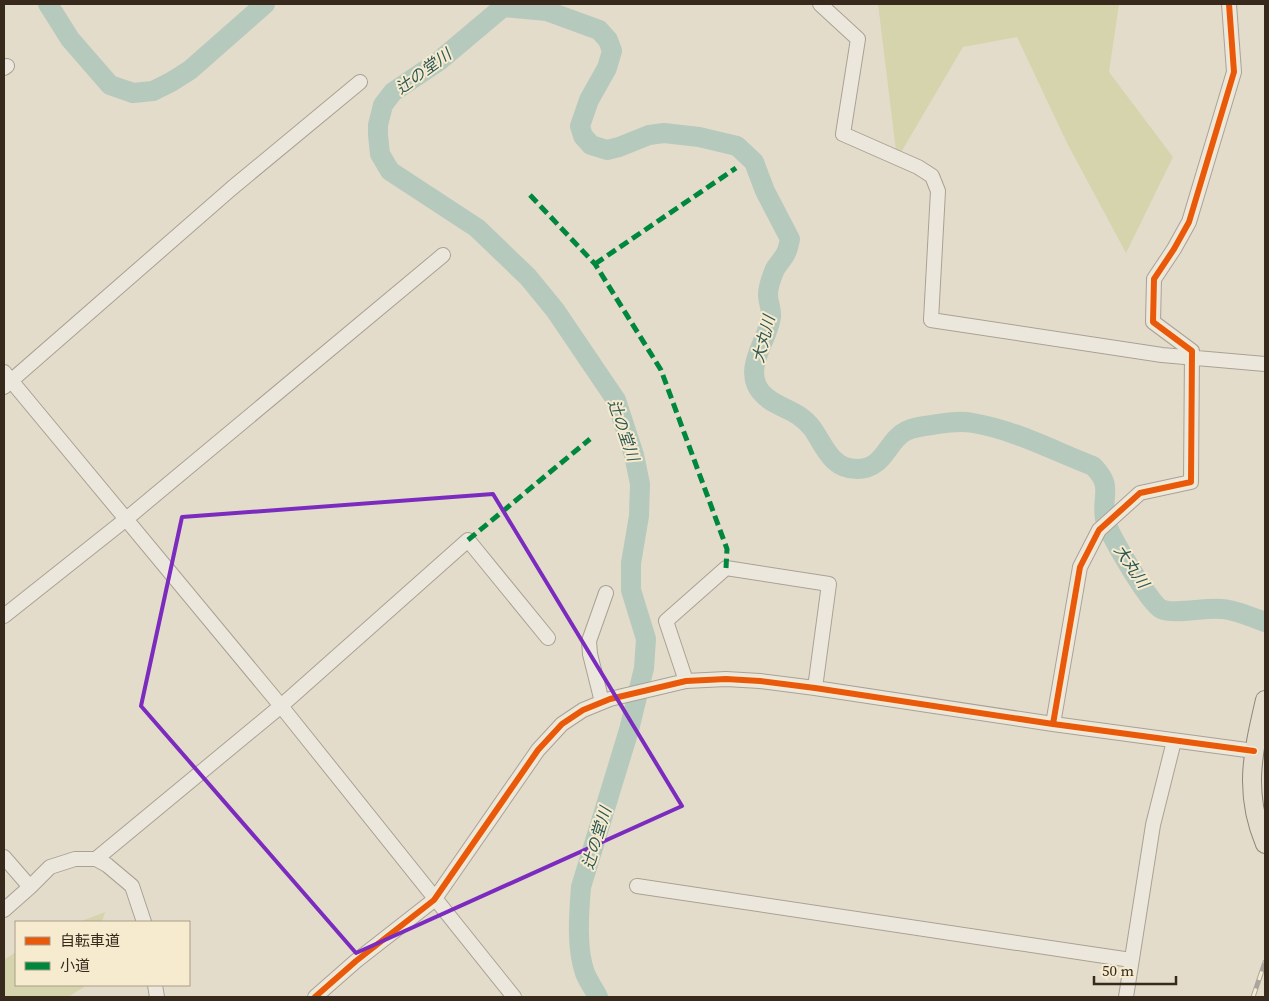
<svg xmlns="http://www.w3.org/2000/svg" width="1269" height="1001" font-family="'Source Serif 4','Noto Sans JP',serif">
  <style>
    .green { fill: #d5d4ac }
    .lines { fill: none; stroke-linecap: round; stroke-linejoin: round }
    .river { stroke: #b6c9bd; stroke-width: 20 }
    .minor-casing { stroke: #a9a194; stroke-width: 16 }
    .major-casing { stroke: #8e867b; stroke-width: 20 }
    .minor { stroke: #ece7dd; stroke-width: 14 }
    .major { stroke: #e4dccd; stroke-width: 18 }
    .rail-casing { stroke: #aba69d; stroke-width: 5 }
    .rail { stroke: #f6eacf; stroke-width: 3; stroke-dasharray: 9; stroke-linecap: butt }
    .quiet { stroke: #00873e; stroke-width: 5; stroke-dasharray: 10 5; stroke-linecap: butt }
    .cycleway-casing { stroke: #f6eacf; stroke-width: 9 }
    .cycleway { stroke: #e8590c; stroke-width: 6 }
    .marked { fill: none; stroke: #7b2cbf; stroke-width: 4; stroke-linejoin: round }
    .labels { text-anchor: middle; dominant-baseline: central; stroke-width: 4; stroke-linejoin: round; paint-order: stroke }
    .water-label { font-size: 16px; font-style: italic; fill: #2b5854; stroke: #f6eacf }
  </style>
  <rect width="100%" height="100%" fill="#e4dcca"/>
  <path class="green" d="M 878,4 L 1119,4 L 1109,72 L 1173,157 L 1126,253 L 1067,143 L 1017,37 L 963,47 L 897,159 Z
    M 105,912 L 102,922 L 79,922 Z
    M 16,952 L 16,985 L 85,985 L 84,987 L 68,997 L 4,997 L 4,960 Z"/>
  <g class="lines">
    <path class="river" d="M 48,4 L 70,39 L 110,85 L 133,93 L 153,91 L 171,82 L 190,70 L 265,4
      M 503,7 L 547,11 L 599,30 L 608,40 L 612,51 L 607,68 L 589,100 L 580,126 L 583,136 L 591,145 L 607,150 L 619,147 L 649,135 L 664,133 L 699,137 L 737,146 L 754,162 L 765,191 L 790,239 C 789,244 788,249 786,253 C 783,259 778,264 775,269 C 772,276 768,287 768,295 C 768,302 772,310 771,317 C 768,340 742,369 761,392 C 775,409 796,407 812,428 C 825,446 831,469 857,469 C 885,469 887,440 906,431 C 914,427 923,426 932,425 C 945,423 959,420 973,423 C 1015,430 1054,451 1093,466 C 1114,487 1101,495 1105,519 C 1108,533 1150,604 1161,609 C 1175,615 1204,607 1222,609 C 1236,610 1251,617 1265,622
      M 503,7 L 439,61 L 393,92 L 383,105 L 378,125 L 378,135 L 380,154 L 390,171 L 477,228 L 528,277 L 555,310 L 616,400 L 634,455 L 640,484 L 639,516 L 631,563 L 631,590 L 646,639 L 644,668 L 629,730 L 581,887 C 579,913 576,948 585,973 C 588,981 594,989 598,997"/>
    <defs>
      <path id="minor" d="M 820,4 L 858,39 L 843,134 L 918,167 L 932,176 L 938,191 L 931,320 L 1162,355 L 1265,364
        M 4,68 L 7,66
        M 4,372 L 281,706 L 514,997
        M 4,387 L 232,188 L 360,82
        M 4,616 L 125,520 L 443,255
        M 686,681 L 666,621 L 726,568 L 829,584 L 815,688
        M 602,702 L 590,654 L 589,641 L 606,593
        M 1053,724 L 1080,567 L 1099,530 L 1140,493 L 1191,482 L 1192,351 L 1153,322 L 1154,279 L 1174,249 L 1189,222 L 1234,72 L 1229,4
        M 4,857 L 30,887
        M 96,859 L 281,706 L 468,540 L 548,638
        M 637,886 L 1131,960
        M 4,910 L 30,887 L 50,867 L 75,859 L 96,859 L 107,865 L 132,886 L 144,922
        M 155,985 L 157,997
        M 315,997 L 356,961 L 434,900 L 538,750 L 562,724 L 583,710 L 610,699 L 686,681 L 726,679 L 760,681 L 815,688 L 1053,724 L 1254,751
        M 1126,997 L 1153,825 L 1174,741"/>
      <path id="major" d="M 1265,700 C 1253,752 1243,792 1265,844"/>
    </defs>
    <use href="#minor" class="minor-casing"/>
    <use href="#major" class="major-casing"/>
    <use href="#minor" class="minor"/>
    <use href="#major" class="major"/>
    <defs>
      <path id="rail" d="M 1253,997 L 1265,962"/>
    </defs>
    <use href="#rail" class="rail-casing"/>
    <use href="#rail" class="rail"/>
    <path class="quiet" d="M 530,195 L 595,264 L 661,370 L 727,549 L 726,568
      M 595,264 L 736,168
      M 468,540 L 590,439"/>
    <defs>
      <path id="cycleway" d="M 1053,724 L 1080,567 L 1099,530 L 1140,493 L 1191,482 L 1192,351 L 1153,322 L 1154,279 L 1174,249 L 1189,222 L 1234,72 L 1229,4
        M 315,997 L 356,961 L 434,900 L 538,750 L 562,724 L 583,710 L 610,699 L 686,681 L 726,679 L 760,681 L 815,688 L 1053,724 L 1254,751"/>
    </defs>
    <use href="#cycleway" class="cycleway-casing"/>
    <use href="#cycleway" class="cycleway"/>
  </g>
  <path class="marked" d="M 493,494 L 682,806 L 356,953 L 141,706 L 182,517 Z"/>
  <g class="labels">
    <g class="water-label">
      <text transform="translate(423 71) rotate(-36)">辻の堂川</text>
      <text transform="translate(763 339) rotate(-76)">大丸川</text>
      <text transform="translate(624 430) rotate(71)">辻の堂川</text>
      <text transform="translate(1132 566) rotate(56)">大丸川</text>
      <text transform="translate(596 838) rotate(-73)">辻の堂川</text>
    </g>
  </g>
  <rect width="1269" height="1001" fill="none" stroke="#37291c" stroke-width="10"/>
  <rect x="15" y="921" width="175" height="65" fill="#f6eacf" stroke="#aa9d87"/>
  <rect x="25" y="937" width="25" height="8" fill="#e8590c" stroke="#aa9d87"/>
  <text x="60" y="946" font-size="15" fill="#37291c">自転車道</text>
  <rect x="25" y="962" width="25" height="8" fill="#00873e" stroke="#aa9d87"/>
  <text x="60" y="971" font-size="15" fill="#37291c">小道</text>
  <path d="M1094 976v8h82v-8" fill="none" stroke="#37291c" stroke-width="2.5"/>
  <text x="1102" y="976" font-size="15" fill="#37291c" stroke="#f6eacf" stroke-width="4" paint-order="stroke">50 m</text>
</svg>
